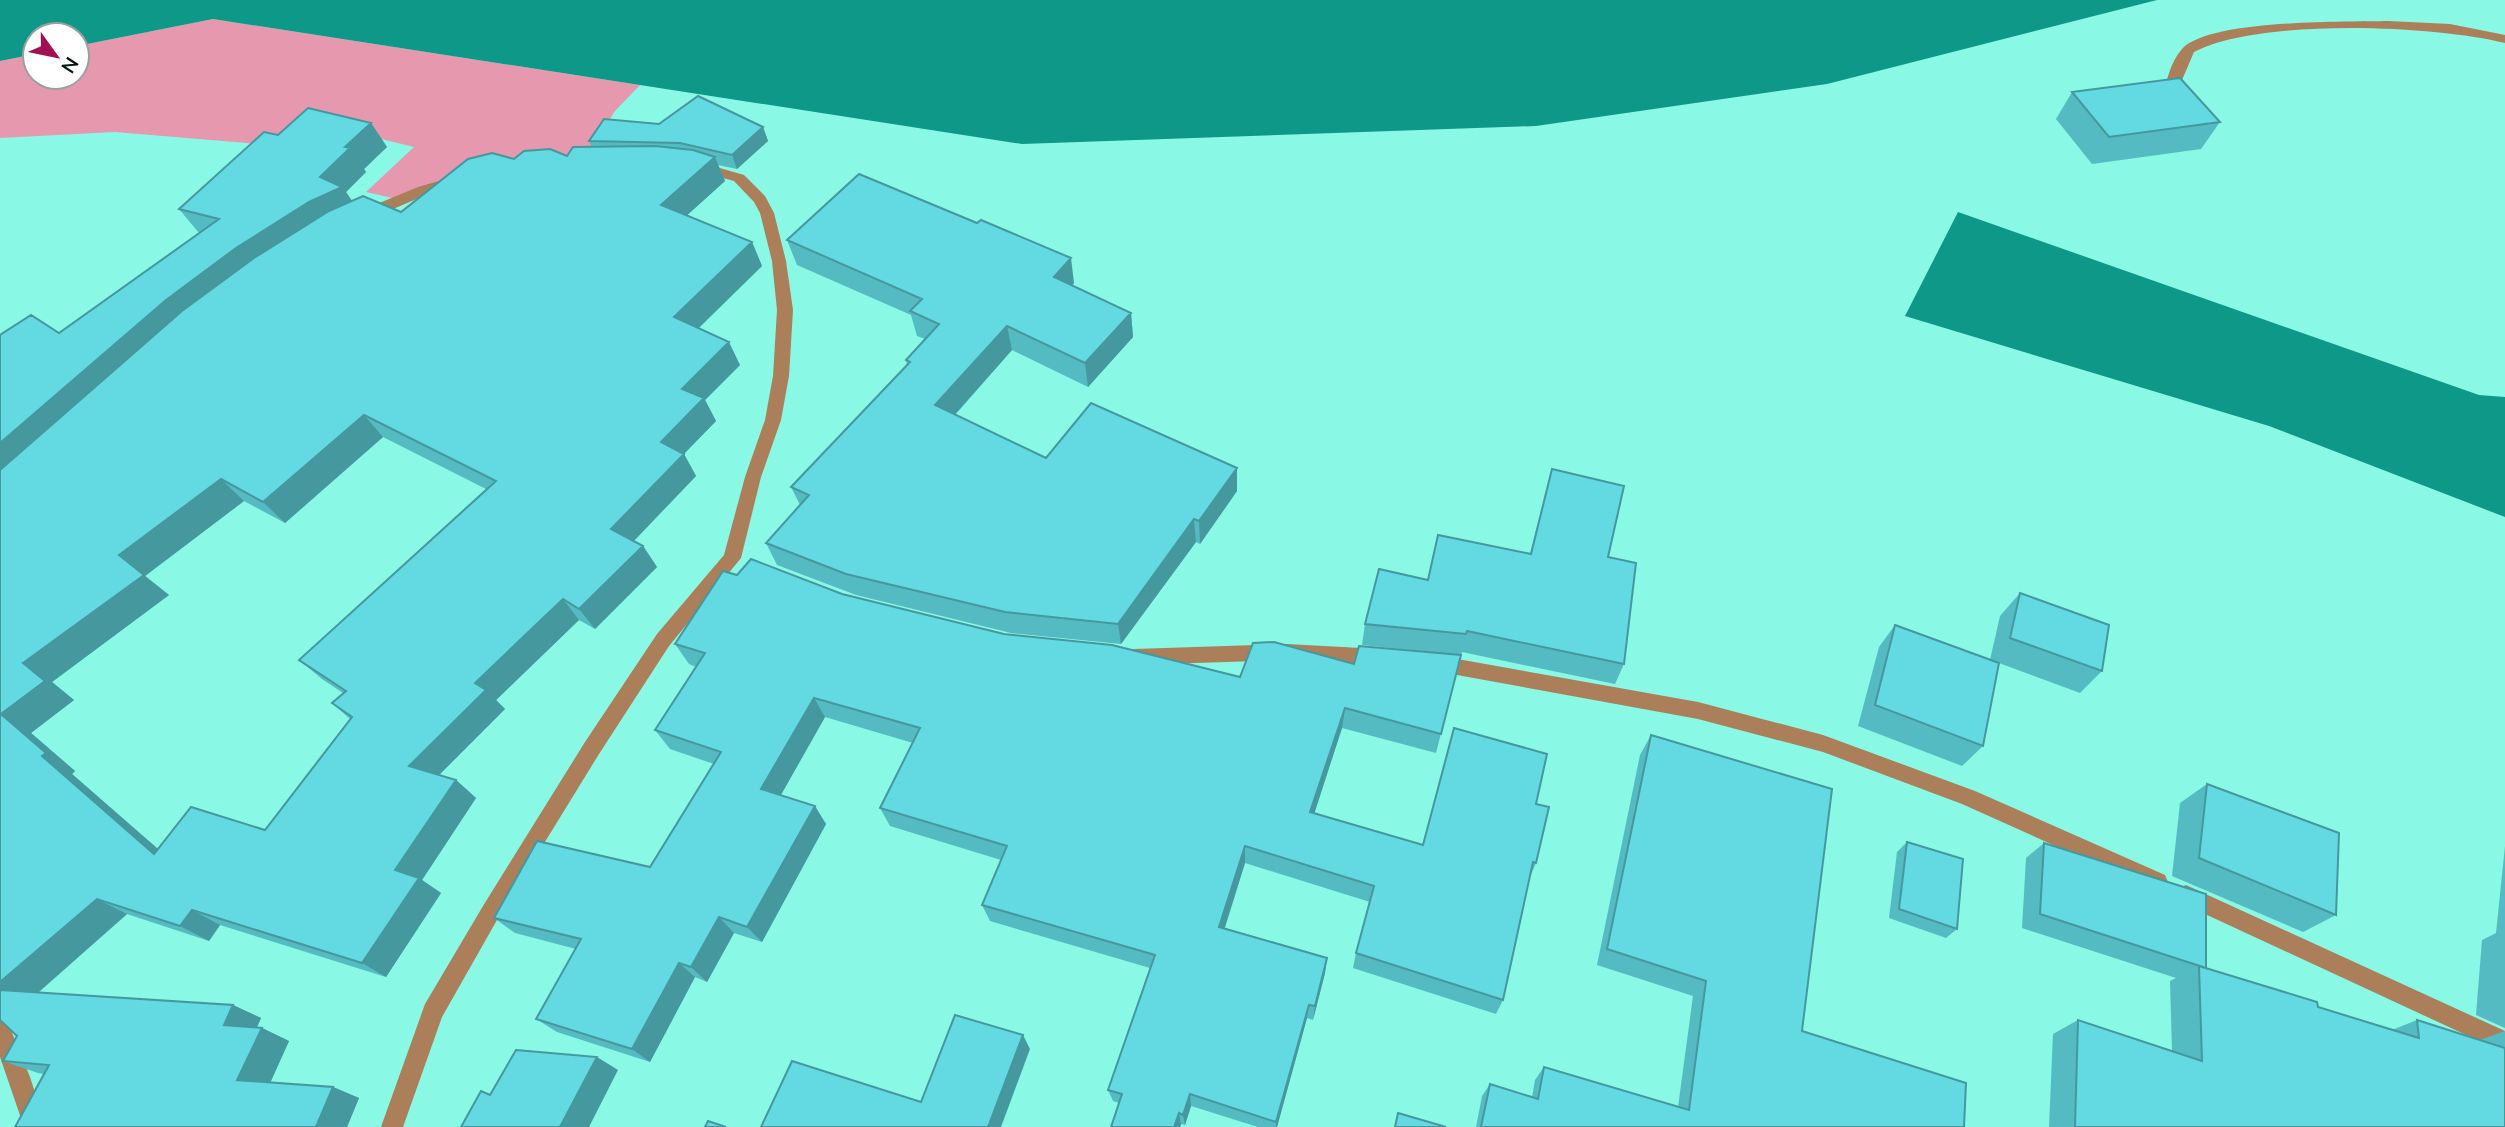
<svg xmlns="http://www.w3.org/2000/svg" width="2505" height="1127" font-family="Mulish,sans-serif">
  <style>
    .green { fill: #e698ae }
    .water { fill: #0d9887 }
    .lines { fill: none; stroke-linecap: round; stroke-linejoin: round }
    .minor { fill: #ab7f59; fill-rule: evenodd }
    .wall { fill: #55bbc2; fill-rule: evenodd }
    .shaded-wall { fill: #45989e }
    .building { fill: #63d9e1; stroke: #45989e; stroke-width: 2; fill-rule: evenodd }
  </style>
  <rect width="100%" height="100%" fill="#89f8e4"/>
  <path class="green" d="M 213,19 L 640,85 L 615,111 L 585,157 L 401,200 L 366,192 L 414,147 L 308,121 L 260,144 L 115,132 L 0,138 L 0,61 L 35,54 L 35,77 L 77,77 L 77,46 Z"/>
  <path class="water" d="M 0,0 L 2157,0 L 1827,84 L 1536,126 L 1022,144 L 213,19 L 77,46 L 77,35 L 35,35 L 35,54 L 0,61 Z
    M 1958,212 L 2479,395 L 2505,397 L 2505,517 L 2269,426 L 1905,316 Z"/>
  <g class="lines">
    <path class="minor" d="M 2388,21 L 2450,24 L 2505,35 L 2505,43 C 2432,25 2260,18 2194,52 L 2173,101 L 2168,102 L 2161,98 C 2167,82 2170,62 2182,49 C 2209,19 2347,22 2388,21 Z
      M 699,162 L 744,175 L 765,196 L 774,213 L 786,261 L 793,310 L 789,376 L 781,420 L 761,477 L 741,558 L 669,646 L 599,754 L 497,920 L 442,1017 L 403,1127 L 381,1127 L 425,1004 L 483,906 L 585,742 L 657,634 L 724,555 L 745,477 L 765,420 L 773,376 L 777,310 L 772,261 L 760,213 L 754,202 L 734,181 L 694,170 L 692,167 Z
      M 453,177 L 460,182 L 458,185 L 428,194 L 370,219 L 360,219 L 358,215 L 360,211 L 418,187 Z
      M 1287,644 L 1379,649 L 1385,651 L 1388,657 L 1385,663 L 1379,665 L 1287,660 L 1134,665 L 1128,663 L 1125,657 L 1128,651 L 1134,649 Z
      M 1435,655 L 1698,702 L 1823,735 L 1975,791 L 2165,875 L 2168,882 L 2165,889 L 2158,892 L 1962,804 L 1823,752 L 1698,719 L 1435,671 L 1429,669 L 1426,663 L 1429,657 Z
      M 2186,885 L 2505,1031 L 2505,1053 L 2179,902 L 2176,895 L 2179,888 Z
      M 0,1020 L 8,1023 L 30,1077 L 46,1127 L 24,1127 L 0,1057 Z"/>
  </g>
  <path class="wall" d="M 2072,92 L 2220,122 L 2201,149 L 2092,164 L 2056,119 Z
    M 371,123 L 387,147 L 364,169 L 366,172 L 346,192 L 352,201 L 401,212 L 514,159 L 567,156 L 592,147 L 589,141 L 659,124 L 763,127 L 768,141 L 737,169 L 718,165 L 725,181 L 687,215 L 752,242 L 762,266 L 699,328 L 740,365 L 705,400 L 716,421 L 684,454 L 696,476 L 634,541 L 643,546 L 657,567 L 595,629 L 579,620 L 496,700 L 505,709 L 439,775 L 456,780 L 476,798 L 422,880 L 441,893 L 386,977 L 220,925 L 209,941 L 127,914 L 38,993 L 233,1005 L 261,1018 L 257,1028 L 262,1028 L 289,1041 L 270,1083 L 333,1087 L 359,1098 L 347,1127 L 15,1127 L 44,1074 L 38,1073 L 3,1061 L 17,1036 L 0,1020 L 59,333 L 199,233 L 179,209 L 278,135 ZM 383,437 L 486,489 L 299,660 L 322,679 L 343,693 L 332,703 L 350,719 L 265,830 L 158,849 L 72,774 L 75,771 L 31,733 L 74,700 L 52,682 L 169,595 L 145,576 L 244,501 L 285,523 Z
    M 787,240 L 1074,283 L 1072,286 L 1131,313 L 1133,337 L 1088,387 L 1012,350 L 955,415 L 1046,458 L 1237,491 L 1200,544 L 1196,542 L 1121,644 L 1011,633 L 856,595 L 777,565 L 766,543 L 800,505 L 791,487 L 907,365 L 906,360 L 925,339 L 917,336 L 911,315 L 797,265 Z
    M 1552,469 L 1608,557 L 1624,664 L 1615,684 L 1462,652 L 1461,655 L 1362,645 L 1365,624 L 1428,580 L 1530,554 Z
    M 737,575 L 842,594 L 1004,634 L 1240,677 L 1354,664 L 1461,655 L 1436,753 L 1342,728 L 1314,813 L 1423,845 L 1536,804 L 1536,863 L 1530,877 L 1503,1000 L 1496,1014 L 1353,968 L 1356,953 L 1370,902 L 1245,863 L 1225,928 L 1327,958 L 1325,973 L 1313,1020 L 1307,1018 L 1277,1127 L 1258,1127 L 1191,1106 L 1185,1125 L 1181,1124 L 1180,1127 L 1111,1127 L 1119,1103 L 1113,1101 L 1108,1090 L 1150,968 L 990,921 L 982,905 L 1001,860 L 890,826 L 880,808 L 913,743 L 825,717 L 781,795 L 826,824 L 762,942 L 734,933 L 707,982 L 695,977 L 650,1062 L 557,1032 L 536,1019 L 576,949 L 515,933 L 494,918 L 650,867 L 714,764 L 670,749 L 655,730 L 696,667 L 689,664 L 675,644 Z
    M 2020,593 L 2102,671 L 2080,693 L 1999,663 L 1983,746 L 1962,766 L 1858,726 L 1879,647 L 1895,625 L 1990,660 L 2000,616 Z
    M 1651,735 L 1802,1031 L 1964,1127 L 1476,1127 L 1482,1096 L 1490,1084 L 1532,1097 L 1535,1080 L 1544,1067 L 1678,1107 L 1693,996 L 1597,965 L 1640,755 Z
    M 2207,784 L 2336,915 L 2303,932 L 2172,876 L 2180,803 Z
    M 1907,842 L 1957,929 L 1946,938 L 1889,918 L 1897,852 Z
    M 2044,843 L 2206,968 L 2318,1007 L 2392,1030 L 2417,1020 L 2480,1040 L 2505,1031 L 2505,1127 L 2049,1127 L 2053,1034 L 2078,1020 L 2172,1051 L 2170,981 L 2176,978 L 2022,928 L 2026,858 Z
    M 2505,846 L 2505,1028 L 2476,1015 L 2482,940 L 2496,933 Z"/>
  <path class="shaded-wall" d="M 371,123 L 387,147 L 364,169 L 366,172 L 346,192 L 359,211 L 0,489 L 0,443 L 166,300 L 320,177 L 345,147 Z
    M 763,127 L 768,141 L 737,169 L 732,155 Z
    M 715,157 L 725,181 L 673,228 L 661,205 Z
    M 752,242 L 762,266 L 686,340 L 674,317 Z
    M 1071,258 L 1074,283 L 1058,302 L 1054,277 Z
    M 1131,313 L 1133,337 L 1088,387 L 1085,363 Z
    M 1007,326 L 1012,350 L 942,429 L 935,405 Z
    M 729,342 L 740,365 L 705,400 L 716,421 L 675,463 L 684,454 L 696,476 L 625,550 L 611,529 L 661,442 L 682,389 Z
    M 364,415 L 383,437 L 285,523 L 263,502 Z
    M 1237,468 L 1237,491 L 1200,544 L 1199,521 Z
    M 221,479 L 244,501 L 145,576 L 169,595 L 52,682 L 74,700 L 31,733 L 75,771 L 72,774 L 182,870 L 154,854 L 42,756 L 1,714 L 23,663 L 119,555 Z
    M 1194,519 L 1196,542 L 1121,644 L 1118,624 Z
    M 643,546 L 657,567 L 595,629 L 579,609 Z
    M 563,599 L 579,620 L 496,700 L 505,709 L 430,784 L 409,766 L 475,683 Z
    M 814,698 L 825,717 L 774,807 L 761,789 Z
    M 1345,708 L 1342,728 L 1309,830 L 1310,812 Z
    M 456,780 L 476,798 L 422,880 L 441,893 L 386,977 L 362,963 L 395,870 Z
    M 815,806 L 826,824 L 762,942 L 747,927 Z
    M 1245,846 L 1245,863 L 1220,942 L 1219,927 Z
    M 97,899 L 127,914 L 26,1003 L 0,993 L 0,982 Z
    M 192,910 L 220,925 L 209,941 L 180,926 Z
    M 719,917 L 734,933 L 707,982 L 691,967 Z
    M 1327,958 L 1325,973 L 1313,1020 L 1315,1006 Z
    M 679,963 L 695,977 L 650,1062 L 632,1049 Z
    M 233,1005 L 261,1018 L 252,1037 L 224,1025 Z
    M 1309,1005 L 1307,1018 L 1277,1127 L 1276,1127 L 1276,1122 Z
    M 262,1028 L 289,1041 L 266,1092 L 237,1080 Z
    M 1023,1035 L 1030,1049 L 1001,1127 L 988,1127 Z
    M 597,1057 L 618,1070 L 589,1127 L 560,1127 Z
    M 333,1087 L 359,1098 L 347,1127 L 316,1127 Z
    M 1190,1094 L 1191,1106 L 1185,1125 L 1183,1115 Z
    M 1179,1113 L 1181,1124 L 1180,1127 L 1174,1127 Z"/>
  <path class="building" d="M 2180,78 L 2220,122 L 2109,137 L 2072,92 Z
    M 698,96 L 763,127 L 732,155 L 680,143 L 589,141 L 604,119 L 659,124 Z
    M 308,108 L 371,123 L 345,147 L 350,148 L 320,177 L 342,187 L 309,202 L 236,248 L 166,300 L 0,443 L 0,335 L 31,315 L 59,333 L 219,219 L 179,209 L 264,132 L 278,135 Z
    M 655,146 L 693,150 L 715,157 L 661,205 L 752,242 L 674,317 L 729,342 L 682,389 L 704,398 L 661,442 L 684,454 L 611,529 L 643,546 L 579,609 L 563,599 L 475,683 L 486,690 L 409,766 L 456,780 L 395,870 L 419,878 L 362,963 L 192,910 L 180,926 L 97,899 L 0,982 L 0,470 L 182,311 L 254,258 L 329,211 L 363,196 L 401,212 L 468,159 L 492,153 L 514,159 L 524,151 L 550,149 L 567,156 L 573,147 ZM 364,415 L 496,481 L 299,660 L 346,691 L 332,703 L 352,717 L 265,830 L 191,807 L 154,854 L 42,756 L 46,753 L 1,714 L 45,681 L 23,663 L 144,575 L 119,555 L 221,479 L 263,502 Z
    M 859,174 L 977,223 L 981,220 L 1071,258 L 1054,277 L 1131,313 L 1085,363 L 1007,326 L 935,405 L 1046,458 L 1091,403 L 1237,468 L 1199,521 L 1194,519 L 1118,624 L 1005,612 L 846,574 L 766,543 L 809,495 L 791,487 L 910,362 L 906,360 L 939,324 L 910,311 L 922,299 L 787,240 Z
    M 1552,469 L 1624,486 L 1608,557 L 1636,563 L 1624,664 L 1467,631 L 1466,634 L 1365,624 L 1379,569 L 1428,580 L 1438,535 L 1531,554 Z
    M 751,559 L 842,594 L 1004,634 L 1112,645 L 1240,677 L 1253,643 L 1274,642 L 1354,664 L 1359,646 L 1461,655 L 1441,734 L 1345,708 L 1310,812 L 1423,845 L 1454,728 L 1547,754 L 1536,804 L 1549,807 L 1536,863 L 1533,862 L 1503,1000 L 1356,953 L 1374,886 L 1245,846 L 1219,927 L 1327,958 L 1315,1006 L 1309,1005 L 1276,1122 L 1190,1094 L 1183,1115 L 1179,1113 L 1174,1127 L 1111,1127 L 1122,1094 L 1108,1090 L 1155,955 L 982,905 L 1007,846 L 880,808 L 920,728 L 814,698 L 761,789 L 815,806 L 747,927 L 719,917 L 691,967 L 679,963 L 632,1049 L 536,1019 L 581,939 L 494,918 L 537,841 L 650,867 L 721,752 L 655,730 L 705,653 L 675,644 L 723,571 L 737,575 Z
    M 2020,593 L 2109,625 L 2102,671 L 2010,638 Z
    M 1895,625 L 1999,663 L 1983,746 L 1875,705 Z
    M 1651,735 L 1832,789 L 1802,1031 L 1966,1083 L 1964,1127 L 1481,1127 L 1490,1084 L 1538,1099 L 1544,1067 L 1689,1110 L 1706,981 L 1607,949 Z
    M 2207,784 L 2339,833 L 2336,915 L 2199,858 Z
    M 1907,842 L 1963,859 L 1957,929 L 1899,909 Z
    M 2044,843 L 2206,894 L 2206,968 L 2040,914 Z
    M 2199,966 L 2317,1002 L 2318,1007 L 2419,1038 L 2417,1020 L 2505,1048 L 2505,1127 L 2075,1127 L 2078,1020 L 2202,1061 Z
    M 0,990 L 233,1005 L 224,1025 L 262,1028 L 237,1080 L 333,1087 L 316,1127 L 15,1127 L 49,1065 L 3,1061 L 17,1036 L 0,1020 Z
    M 955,1015 L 1023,1035 L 988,1127 L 761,1127 L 792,1061 L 921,1102 Z
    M 516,1050 L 597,1057 L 560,1127 L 461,1127 L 481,1091 L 490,1095 Z
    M 1398,1113 L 1446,1127 L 1395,1127 Z
    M 708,1121 L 726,1127 L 705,1127 Z"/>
  <g transform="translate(56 56) rotate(123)"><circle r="33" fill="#ffffff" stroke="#99a1a0" stroke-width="2"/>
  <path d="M0-5L12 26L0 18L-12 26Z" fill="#a21054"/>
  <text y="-10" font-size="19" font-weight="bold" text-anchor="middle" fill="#001512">N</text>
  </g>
</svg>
